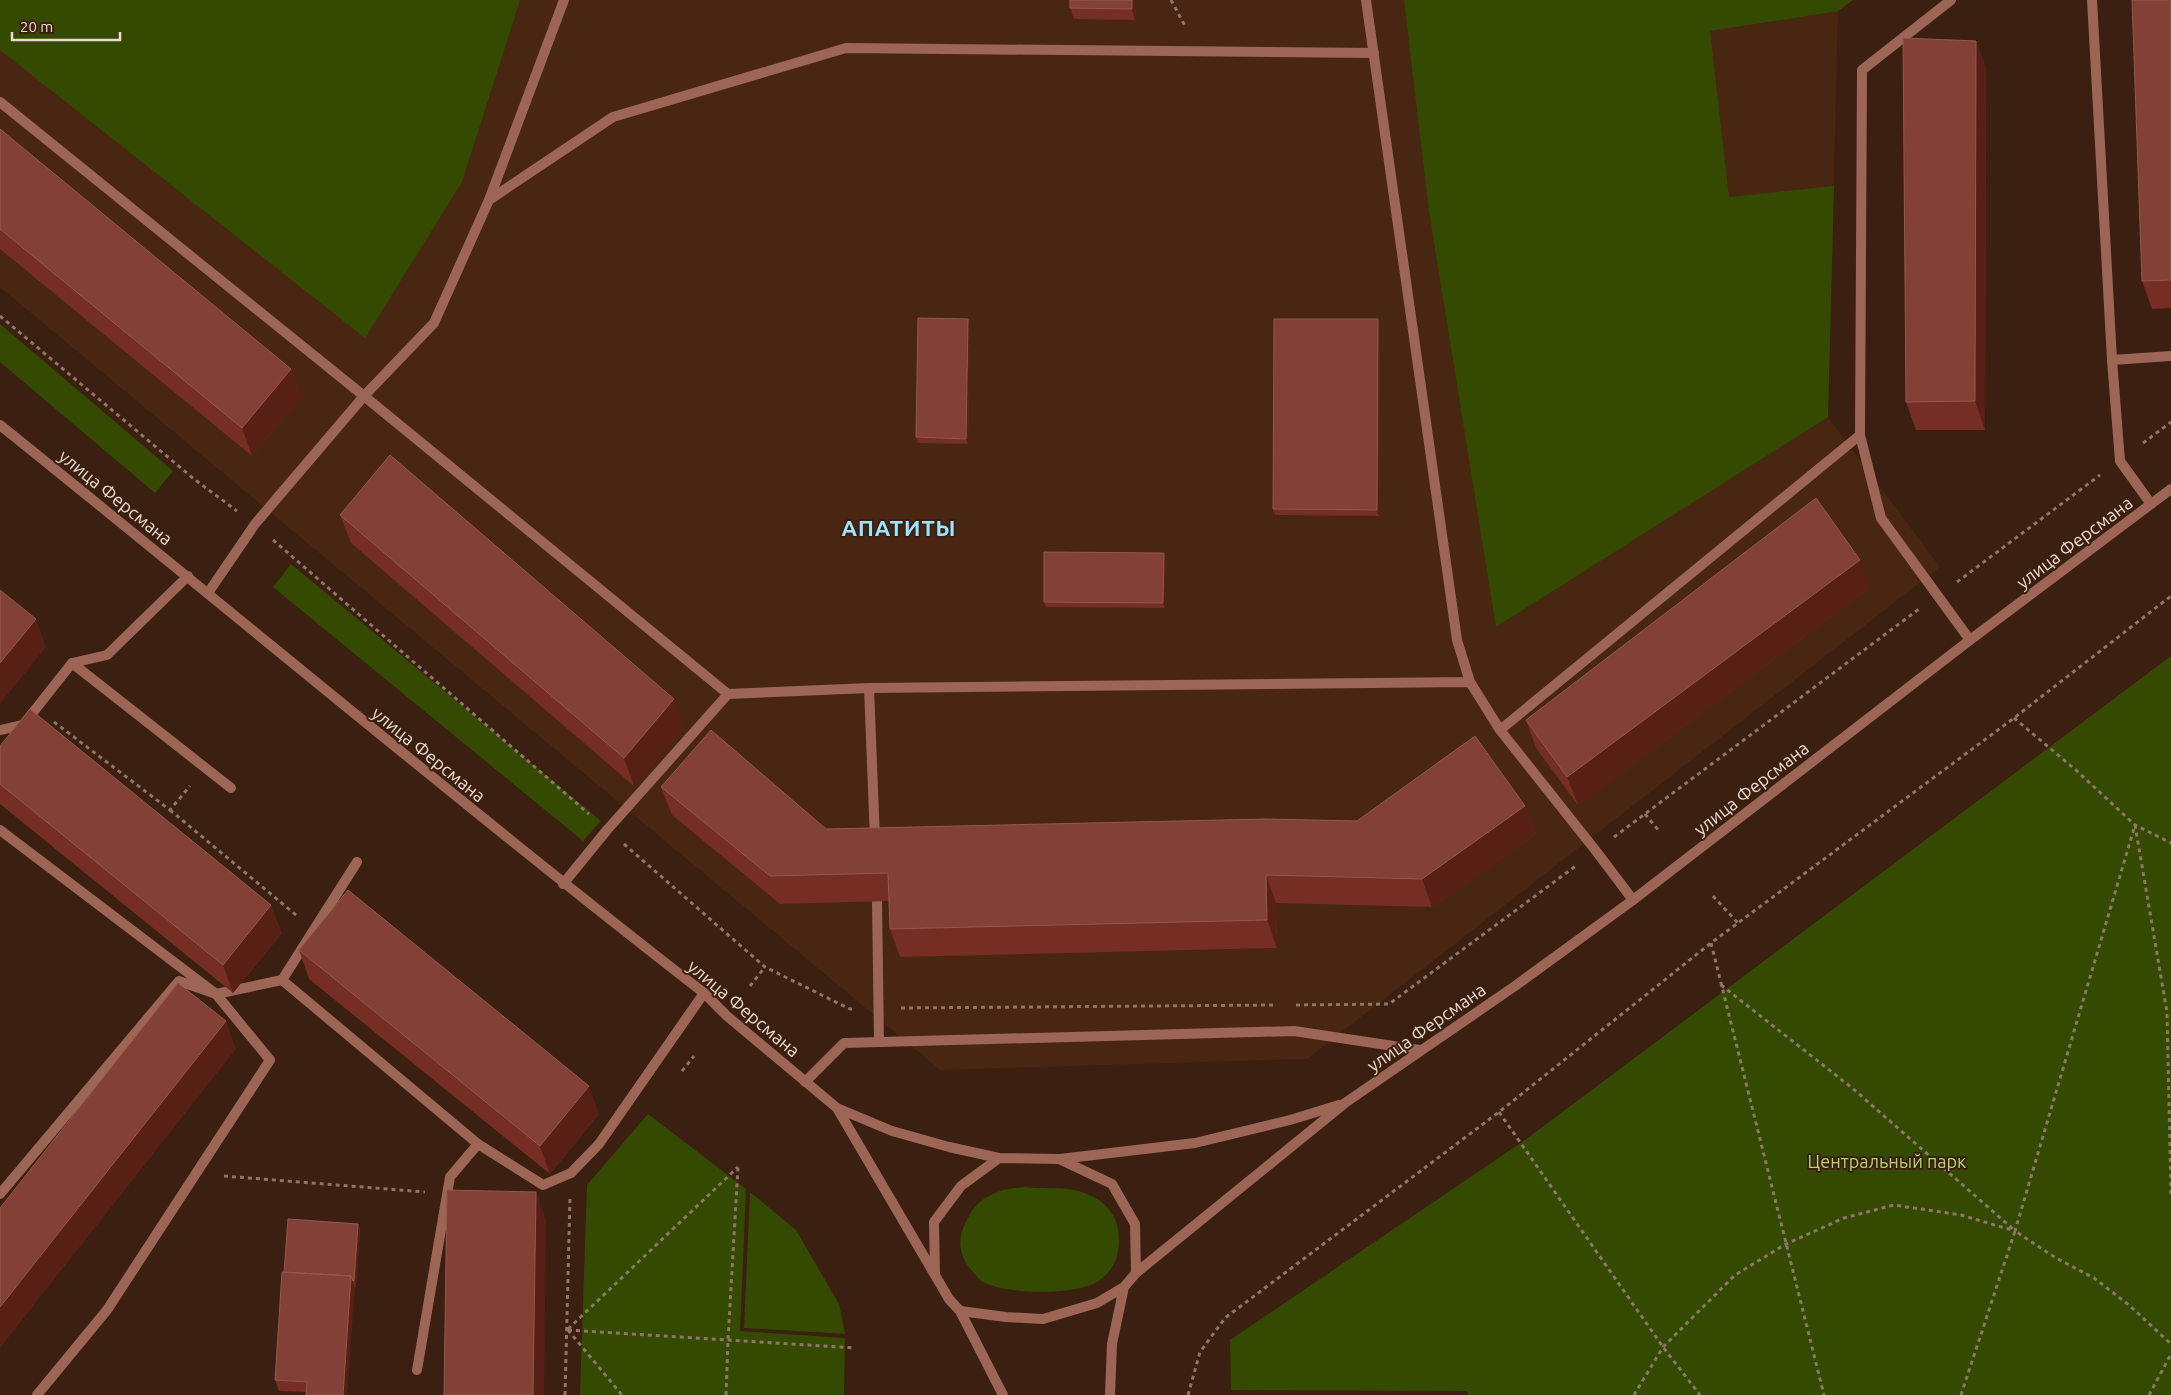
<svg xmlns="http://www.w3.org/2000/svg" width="2171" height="1395" font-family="Ubuntu,sans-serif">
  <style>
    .built { fill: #482612 }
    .green { fill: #344a01 }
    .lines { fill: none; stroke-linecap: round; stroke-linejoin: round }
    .path { stroke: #8d7569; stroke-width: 3; stroke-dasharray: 4 4; stroke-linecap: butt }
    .service { stroke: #9c6555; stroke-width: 10 }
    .minor { stroke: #9c6555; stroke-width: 10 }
    .tertiary { stroke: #9c6555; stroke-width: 10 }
    .wall { fill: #752d24 }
    .shaded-wall { fill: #582014 }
    .building { fill: #824036; stroke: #93584e }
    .labels { text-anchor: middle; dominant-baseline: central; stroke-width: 4; stroke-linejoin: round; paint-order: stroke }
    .street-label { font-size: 18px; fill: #eddad0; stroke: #3b1f10 }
    .park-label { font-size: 18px; fill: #aed76f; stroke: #3b1f10 }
    .district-label { font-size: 22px; font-weight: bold; letter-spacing: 1px; fill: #9ce5ff; stroke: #3b1f10 }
  </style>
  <rect width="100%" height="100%" fill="#3b1f10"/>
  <path class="built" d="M 0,0 L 1853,0 L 1838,11 L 1828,417 L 1940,567 L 1307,1059 L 940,1070 L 0,287 Z"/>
  <path class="green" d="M 0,0 L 520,0 L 462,182 L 365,338 L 0,50 Z
    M 1404,0 L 1853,0 L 1838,11 L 1710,31 L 1729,197 L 1834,186 L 1828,417 L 1496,627 L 1429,211 Z
    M 0,324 L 173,471 L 155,493 L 0,362 Z
    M 291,564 L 601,821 L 583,841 L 273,587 Z
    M 2171,656 L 2171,1395 L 1468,1395 L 1467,1391 L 1231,1390 L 1230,1340 L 1525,1140 Z
    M 648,1114 L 746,1189 L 740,1331 L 845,1338 L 844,1395 L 580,1395 L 587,1185 Z
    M 1024,1187 C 1041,1189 1058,1187 1074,1190 C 1108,1197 1125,1221 1117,1256 C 1114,1268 1104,1279 1093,1284 C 1069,1295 1008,1294 985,1283 C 980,1281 977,1277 974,1273 C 958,1256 956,1238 968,1218 C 980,1195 1000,1189 1024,1187 Z
    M 750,1192 L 796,1230 L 839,1304 L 845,1334 L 744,1328 Z"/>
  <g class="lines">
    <path class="path" d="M 1171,0 L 1185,26
      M 0,316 L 194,479 L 237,511
      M 2143,443 L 2171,422
      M 273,540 L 589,814
      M 1957,582 L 2100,475
      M 2014,718 L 2077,771 L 2135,825 L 2171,843
      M 54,722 L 170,810 L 190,786
      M 170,810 L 296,915
      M 1645,814 L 1659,831
      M 1614,837 L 1919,609
      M 624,844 L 765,967 L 850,1009 L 855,1009
      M 1713,896 L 1738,923
      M 1711,943 L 1824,1395
      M 1721,985 L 1851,1087 L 2013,1229
      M 750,986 L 765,967
      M 1296,1005 L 1389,1004 L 1577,865
      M 901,1008 L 1275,1005
      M 682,1071 L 694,1056
      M 1499,1112 L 1663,1347 L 1700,1395
      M 224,1176 L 425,1192
      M 568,1329 L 738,1167
      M 568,1330 L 854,1348
      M 568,1330 L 622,1395
      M 565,1395 L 570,1198
      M 726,1395 L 728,1340 L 738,1167
      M 1188,1395 L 1200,1352 L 1225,1318 L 1499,1112 L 1711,943 L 2014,718 L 2171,596
      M 1634,1395 L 1663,1347 L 1735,1275 L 1786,1244 L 1844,1218 L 1894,1205 L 1961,1215 L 2015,1231 L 2135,825 L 2167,1012 L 2171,1194
      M 1961,1395 L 2015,1231 L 2056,1258 L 2094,1278 L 2129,1305 L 2171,1344
      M 2149,1395 L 2171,1354"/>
    <path class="service" d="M 1366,0 L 1457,640 L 1470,682 L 1500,730 L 1596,851 L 1633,900
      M 1951,0 L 1862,70 L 1860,435 L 1881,518 L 1970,640
      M 2092,0 L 2112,360 L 2120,461 L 2151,504
      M 0,102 L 364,396 L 728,694 L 869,688 L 1470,682
      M 489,200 L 613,117 L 846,48 L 1374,53
      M 2112,360 L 2171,356
      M 72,663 L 231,788
      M 869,688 L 875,840
      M 0,730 L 23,725 L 72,663 L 107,655 L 188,576
      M 1500,730 L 1860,435
      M 0,830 L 216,994 L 282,980 L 478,1144 L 543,1185 L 571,1173 L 599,1144 L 704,993
      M 563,884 L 607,830 L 728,694
      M 877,901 L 879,1042
      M 282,980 L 357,862
      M 805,1082 L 844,1043 L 1294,1031 L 1420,1050
      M 0,1194 L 179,981 L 216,994 L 270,1060 L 107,1310 L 37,1395
      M 417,1370 L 450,1177 L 478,1144"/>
    <path class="minor" d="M 208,593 L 255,524 L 364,396 L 434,323 L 489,200 L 564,0"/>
    <path class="tertiary" d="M 0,425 C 235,614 466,808 704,993 L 727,1016 L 837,1108 L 892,1131 L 949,1147 L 999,1158 L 1059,1159 L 1112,1184 L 1135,1224 L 1136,1273
      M 837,1108 L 949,1299 L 960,1311 L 1003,1395
      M 1060,1159 L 1195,1143 L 1290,1120 L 1339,1105
      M 935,1274 L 934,1222 L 961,1186 L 999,1158
      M 960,1311 L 1006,1317 L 1043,1319 L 1097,1303 L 1124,1287 L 1136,1273 L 1345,1103 L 1515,986 L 1633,900 L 1970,640 L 2171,489
      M 1110,1395 L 1112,1344 L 1124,1287"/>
  </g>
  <path class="wall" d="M 1136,0 L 1135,20 L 1074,19 L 1070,8 Z
    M 2171,0 L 2171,308 L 2152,309 L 2142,281 Z
    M 1976,41 L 1986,69 L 1985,430 L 1916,430 L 1906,402 Z
    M 0,129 L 291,369 L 301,397 L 252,456 L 0,249 Z
    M 968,319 L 970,324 L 968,444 L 918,443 L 916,437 Z
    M 1380,325 L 1379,516 L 1275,515 L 1273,509 Z
    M 340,515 L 684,727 L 634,786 L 351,543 Z
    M 1164,553 L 1166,558 L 1165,608 L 1046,607 L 1044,602 Z
    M 1870,588 L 1578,805 L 1536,748 L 1526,720 Z
    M 0,746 L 282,933 L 233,993 L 0,804 Z
    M 661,787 L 826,829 L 1357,821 L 1525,806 L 1536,834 L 1432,907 L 1276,903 L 1277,948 L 900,957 L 890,929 L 889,901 L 780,904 L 672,815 Z
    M 299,950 L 599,1114 L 550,1174 L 309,979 Z
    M 358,1224 L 360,1229 L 356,1287 L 355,1287 L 306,1392 L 279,1391 L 275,1380 L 284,1272 Z"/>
  <path class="shaded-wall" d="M 1132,0 L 1136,0 L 1135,20 L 1132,9 Z
    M 1976,41 L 1986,69 L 1985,430 L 1975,401 Z
    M 968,319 L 970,324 L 968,444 L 966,439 Z
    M 1378,319 L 1380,325 L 1379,516 L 1377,510 Z
    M 291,369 L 301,397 L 252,456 L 242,428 Z
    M 1164,553 L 1166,558 L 1165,608 L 1163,603 Z
    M 1860,560 L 1870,588 L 1578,805 L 1567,777 Z
    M 36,619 L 46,647 L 0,704 L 0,663 Z
    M 674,699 L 684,727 L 634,786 L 624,758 Z
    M 1525,806 L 1536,834 L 1432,907 L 1422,879 Z
    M 1266,875 L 1276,903 L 1277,948 L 1267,920 Z
    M 271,905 L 282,933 L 233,993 L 223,965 Z
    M 226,1021 L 236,1049 L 0,1348 L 0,1307 Z
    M 589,1086 L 599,1114 L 550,1174 L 540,1146 Z
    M 536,1192 L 546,1220 L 544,1395 L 533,1395 Z
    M 358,1224 L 360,1229 L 356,1287 L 354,1281 Z
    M 351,1276 L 355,1287 L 347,1395 L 343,1395 Z"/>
  <path class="building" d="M 1070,0 L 1132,0 L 1132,9 L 1070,8 Z
    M 2132,0 L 2171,0 L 2171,280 L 2142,281 Z
    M 1903,38 L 1976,41 L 1975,401 L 1906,402 Z
    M 0,129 L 291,369 L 242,428 L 0,229 Z
    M 918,318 L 968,319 L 966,439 L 916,437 Z
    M 1274,319 L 1378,319 L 1377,510 L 1273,509 Z
    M 390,455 L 674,699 L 624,758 L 340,515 Z
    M 1816,498 L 1860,560 L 1567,777 L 1526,720 Z
    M 1044,552 L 1164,553 L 1163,603 L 1044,602 Z
    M 0,590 L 36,619 L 0,663 Z
    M 30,709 L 271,905 L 223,965 L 0,784 L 0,746 Z
    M 711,730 L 826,829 L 1266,819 L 1357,821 L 1475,736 L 1525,806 L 1422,879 L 1266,875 L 1267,920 L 890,929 L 888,873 L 770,876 L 661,787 Z
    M 348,890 L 589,1086 L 540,1146 L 299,950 Z
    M 178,983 L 226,1021 L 0,1307 L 0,1208 Z
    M 447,1190 L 536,1192 L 533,1395 L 444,1395 Z
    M 288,1219 L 358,1224 L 354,1281 L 353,1281 L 351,1276 L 284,1272 Z
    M 282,1272 L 351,1276 L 343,1395 L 306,1395 L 307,1382 L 275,1380 Z"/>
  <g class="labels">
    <g class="street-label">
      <text transform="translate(116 497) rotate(39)">улица Ферсмана</text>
      <text transform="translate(2074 542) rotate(-37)">улица Ферсмана</text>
      <text transform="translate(429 754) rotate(39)">улица Ферсмана</text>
      <text transform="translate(1751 788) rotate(-38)">улица Ферсмана</text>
      <text transform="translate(744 1008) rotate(40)">улица Ферсмана</text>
      <text transform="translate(1426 1027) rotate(-35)">улица Ферсмана</text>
    </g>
    <g class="park-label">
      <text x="1887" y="1161">Центральный парк</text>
    </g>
    <g class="district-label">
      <text x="899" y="527">АПАТИТЫ</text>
    </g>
  </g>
  <path d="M12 32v8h108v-8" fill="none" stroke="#eddad0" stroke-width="2.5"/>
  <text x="20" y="32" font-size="15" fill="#eddad0" stroke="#3b1f10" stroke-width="4" paint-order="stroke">20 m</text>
</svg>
